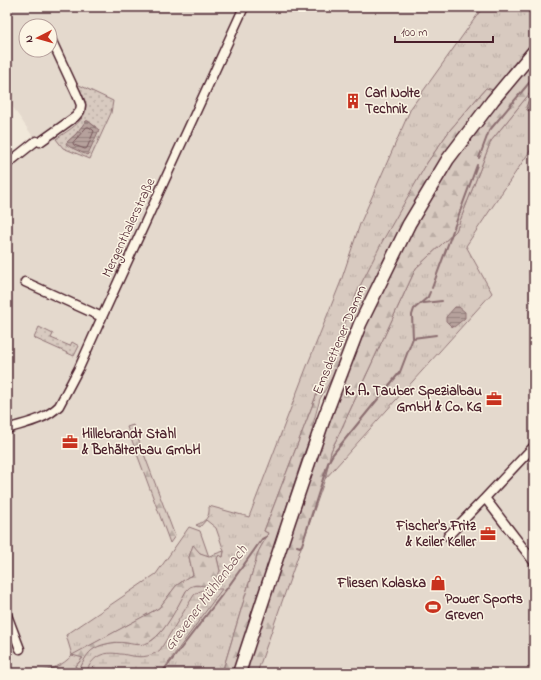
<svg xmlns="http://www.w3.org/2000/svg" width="541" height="680" font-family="'Indie Flower',sans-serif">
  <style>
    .built { fill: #e4d9cd; fill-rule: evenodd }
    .grass { fill: url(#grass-tufts); stroke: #917476 }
    .forest { fill: url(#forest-firs); stroke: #917476 }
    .wetland { fill: url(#wetland-marsh); stroke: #917476 }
    .garden { fill: url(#garden-dots); stroke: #917476; fill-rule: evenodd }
    .water { fill: url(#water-rules); stroke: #8b6d6f }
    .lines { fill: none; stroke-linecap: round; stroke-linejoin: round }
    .shore { stroke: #755358; stroke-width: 1 }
    .stream { stroke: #8b6d6f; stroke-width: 2 }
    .street-casing { stroke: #4a1f2b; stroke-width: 11 }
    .primary-casing { stroke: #4a1f2b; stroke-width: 15 }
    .street { stroke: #fcf5e5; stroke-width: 8 }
    .primary { stroke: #fcf5e5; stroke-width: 12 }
    .labels { text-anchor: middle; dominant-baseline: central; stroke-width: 3; stroke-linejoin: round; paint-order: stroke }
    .poi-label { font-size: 14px; font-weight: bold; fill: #4a1f2b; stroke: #fcf5e5; text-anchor: start }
    .street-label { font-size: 14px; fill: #4a1f2b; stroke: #fcf5e5 }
    .water-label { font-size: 15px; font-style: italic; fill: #704c53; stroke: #fcf5e5 }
  </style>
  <defs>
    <pattern id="grass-tufts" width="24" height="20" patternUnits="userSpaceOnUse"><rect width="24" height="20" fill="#d8cac0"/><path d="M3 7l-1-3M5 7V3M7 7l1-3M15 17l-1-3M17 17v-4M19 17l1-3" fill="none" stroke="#bbada5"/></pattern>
    <pattern id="forest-firs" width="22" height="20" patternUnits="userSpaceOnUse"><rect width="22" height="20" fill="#d8cac0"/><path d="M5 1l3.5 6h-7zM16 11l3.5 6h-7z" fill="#bbada5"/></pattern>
    <pattern id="wetland-marsh" width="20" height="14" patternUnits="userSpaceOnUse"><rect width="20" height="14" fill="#d8cac0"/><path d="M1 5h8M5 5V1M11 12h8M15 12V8" fill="none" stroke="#bbada5"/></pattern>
    <pattern id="garden-dots" width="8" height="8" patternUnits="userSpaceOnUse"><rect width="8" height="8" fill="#d8cac0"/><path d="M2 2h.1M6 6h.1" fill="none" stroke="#bbada5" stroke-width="1.8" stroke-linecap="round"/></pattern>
    <pattern id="water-rules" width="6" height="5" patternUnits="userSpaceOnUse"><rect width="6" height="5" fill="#b6a19c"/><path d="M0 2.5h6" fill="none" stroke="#96837f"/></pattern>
  </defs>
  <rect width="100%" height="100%" fill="#f1e8da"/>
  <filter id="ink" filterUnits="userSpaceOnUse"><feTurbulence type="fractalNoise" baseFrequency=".025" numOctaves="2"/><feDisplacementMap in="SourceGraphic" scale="8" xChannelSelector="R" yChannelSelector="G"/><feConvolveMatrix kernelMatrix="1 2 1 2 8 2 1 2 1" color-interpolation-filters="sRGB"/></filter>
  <g filter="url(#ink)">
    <path class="built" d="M 7,7 L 534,7 L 427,163 L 191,673 L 7,673 L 7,162 L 36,141 L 7,99 ZM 26,26 L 50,26 L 50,50 L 26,50 Z
      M 534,145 L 534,673 L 257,673 L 325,479 L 492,293 L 466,246 Z"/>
    <path class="grass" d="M 483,7 L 534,7 L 534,41 L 493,90 L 486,88 L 450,130 L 427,163 L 333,352 L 264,531 L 268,533 C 265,541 256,553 256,560 L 222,673 L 78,673 C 85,657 88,648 106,644 C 113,642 120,642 127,643 C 135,644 144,645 151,641 C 165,633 178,604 186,591 L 190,586 L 211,584 L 220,571 L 217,558 L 219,555 L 223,557 L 224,551 L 216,528 L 206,520 L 200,527 L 196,525 C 206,521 210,517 209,506 L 249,517 L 307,366 L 341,281 L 360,224 L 411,108 Z
      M 534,88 L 534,94 L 529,99 L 533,112 L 534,112 L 534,145 L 466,246 L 492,293 L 325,479 L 331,451 L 416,268 L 456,231 L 491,141 Z
      M 189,527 L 200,531 L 209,557 L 200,553 L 193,546 L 189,557 L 193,575 L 188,577 L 176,586 L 159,608 L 73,655 L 83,657 L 76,666 L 73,673 L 38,673 C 51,669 63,666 72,655 L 66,635 L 156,574 Z"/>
    <path class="forest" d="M 534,58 L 534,88 L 491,141 L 456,231 L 416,268 L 331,451 L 325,479 L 257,673 L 243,673 L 291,530 L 362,333 L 413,231 L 450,164 Z
      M 486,88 L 493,90 L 466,126 L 445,156 L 421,193 L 397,235 L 381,265 L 351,329 L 334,374 L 320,399 L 313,424 L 312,433 L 303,456 L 233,673 L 222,673 L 256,560 C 256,552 265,542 268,533 L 264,531 L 333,352 L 359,288 L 382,242 L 427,163 L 450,130 Z
      M 133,425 L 175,536 L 170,543 L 127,427 Z
      M 193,545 L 200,553 L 209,556 L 224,551 L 223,557 L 219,555 L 217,558 L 220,571 C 218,575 215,582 210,584 C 201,589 195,580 186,591 C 177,607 167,630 151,641 C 143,646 136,645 127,643 C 120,642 113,642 106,644 C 88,648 85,658 78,673 L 73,673 L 76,666 L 83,658 L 72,655 L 159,608 L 176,586 L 188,577 L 193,575 L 189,557 Z"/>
    <path class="wetland" d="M 222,589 L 161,673 L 86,673 C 92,656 103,651 120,654 C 125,654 129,656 133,656 C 143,658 152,656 160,650 L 194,595 C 202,588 212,589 222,589 Z"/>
    <path class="garden" d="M 77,84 L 113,101 L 111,113 L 90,159 L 63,148 L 56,139 C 68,130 90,120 85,101 C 83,95 80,90 77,84 ZM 86,121 L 88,121 L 96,127 L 67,142 L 76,134 Z
      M 39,327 L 53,334 L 51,338 L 70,346 L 72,342 L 79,346 L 74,356 L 34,338 Z"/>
    <path class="water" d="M 534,94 L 534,112 L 527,110 L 526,107 L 529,99 Z
      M 86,121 L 88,121 L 99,130 L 88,154 L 87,155 L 70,147 L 66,144 L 67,142 L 76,134 Z
      M 455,307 L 459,307 L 465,312 L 465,318 L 454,327 L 451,326 L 446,321 L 446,317 Z"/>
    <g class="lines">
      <path class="shore" d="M 87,127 L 89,127 L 93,130 L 94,131 L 87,148 L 85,149 L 74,145 L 73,143 Z"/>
      <path class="stream" d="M 479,158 L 489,131 L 534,77
        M 432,288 L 477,165
        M 422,302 L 424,303 L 442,301
        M 413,338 L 436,335
        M 297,546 L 300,547 L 302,545 L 328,463 L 333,454 L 400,372 L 413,338 L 412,315 L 414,309 L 428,297 L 430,292
        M 162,673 L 228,587 L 262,539 L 266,537"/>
      <defs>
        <path id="street" d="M 40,142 L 75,117 L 80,111 L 81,105 L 77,95 L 51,39
          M 7,164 L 36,141
          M 25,282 L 102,317
          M 7,429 C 25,423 45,420 59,406 L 79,368 L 102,317 L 244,7
          M 534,446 L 485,498 L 534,562
          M 448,536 L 485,498
          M 7,615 L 20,649"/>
        <path id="primary" d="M 239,673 L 289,521 L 323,421 L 360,324 L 409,224 L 448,159 L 493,100 L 534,51"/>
      </defs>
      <use href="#street" class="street-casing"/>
      <use href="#primary" class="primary-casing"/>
      <use href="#street" class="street"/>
      <use href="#primary" class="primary"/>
    </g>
  </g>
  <defs>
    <symbol id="building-bare" viewBox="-9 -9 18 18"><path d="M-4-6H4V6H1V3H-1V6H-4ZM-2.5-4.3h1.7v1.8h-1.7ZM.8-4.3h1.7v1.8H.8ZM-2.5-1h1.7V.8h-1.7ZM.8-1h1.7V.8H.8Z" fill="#c8321e" stroke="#fcf5e5" stroke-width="2.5" paint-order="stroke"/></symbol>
    <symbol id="office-bare" viewBox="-9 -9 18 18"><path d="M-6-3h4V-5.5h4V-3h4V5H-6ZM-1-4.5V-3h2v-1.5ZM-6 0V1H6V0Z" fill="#c8321e" stroke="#fcf5e5" stroke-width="2.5" paint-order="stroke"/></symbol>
    <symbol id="shop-bare" viewBox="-9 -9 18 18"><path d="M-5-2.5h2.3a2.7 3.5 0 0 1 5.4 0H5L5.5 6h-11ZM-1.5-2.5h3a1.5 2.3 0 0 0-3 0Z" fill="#c8321e" stroke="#fcf5e5" stroke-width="2.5" paint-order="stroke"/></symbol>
    <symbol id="stadium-bare" viewBox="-9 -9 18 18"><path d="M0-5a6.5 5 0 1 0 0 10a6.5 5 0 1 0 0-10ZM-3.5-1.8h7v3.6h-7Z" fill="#c8321e" stroke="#fcf5e5" stroke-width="2.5" paint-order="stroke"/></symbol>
  </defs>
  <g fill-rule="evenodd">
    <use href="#building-bare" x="342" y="90" width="22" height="22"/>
    <use href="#office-bare" x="483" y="388" width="22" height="22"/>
    <use href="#office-bare" x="59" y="431" width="22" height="22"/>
    <use href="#office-bare" x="477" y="523" width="22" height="22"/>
    <use href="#shop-bare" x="427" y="572" width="22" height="22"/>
    <use href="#stadium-bare" x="422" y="596" width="22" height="22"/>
  </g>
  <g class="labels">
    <g class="poi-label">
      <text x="365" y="93">Carl Nolte<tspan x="365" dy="16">Technik</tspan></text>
      <text x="482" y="391" text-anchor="end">K. A. Tauber Spezialbau<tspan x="482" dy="16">GmbH &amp; Co. KG</tspan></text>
      <text x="82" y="434">Hillebrandt Stahl<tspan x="82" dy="16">&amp; Behälterbau GmbH</tspan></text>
      <text x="476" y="526" text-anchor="end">Fischer's Fritz<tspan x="476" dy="16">&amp; Keiler Keller</tspan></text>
      <text x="426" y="583" text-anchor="end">Fliesen Kolaska</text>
      <text x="445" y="599">Power Sports<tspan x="445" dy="16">Greven</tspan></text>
    </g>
    <g class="street-label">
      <text transform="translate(129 228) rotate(-65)">Mergenthalerstraße</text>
      <text transform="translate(340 340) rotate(-67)">Emsdettener Damm</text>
    </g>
    <g class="water-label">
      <text transform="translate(206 598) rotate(-53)">Grevener Mühlenbach</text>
    </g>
  </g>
  <rect width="541" height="680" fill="none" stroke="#fcf5e5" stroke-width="24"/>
  <rect x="12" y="12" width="517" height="656" fill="none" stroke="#4a1f2b" stroke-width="1.5" filter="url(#ink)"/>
  <g transform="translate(38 38) rotate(264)"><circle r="19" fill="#fcf5e5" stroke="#b59f9b"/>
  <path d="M0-3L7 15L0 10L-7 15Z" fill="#c8321e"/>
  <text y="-6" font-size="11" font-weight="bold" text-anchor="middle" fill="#4a1f2b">N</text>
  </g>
  <path d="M395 36v6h98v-6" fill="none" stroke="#4a1f2b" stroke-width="2"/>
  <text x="401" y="36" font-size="12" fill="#4a1f2b" stroke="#fcf5e5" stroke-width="3" paint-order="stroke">100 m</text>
</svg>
